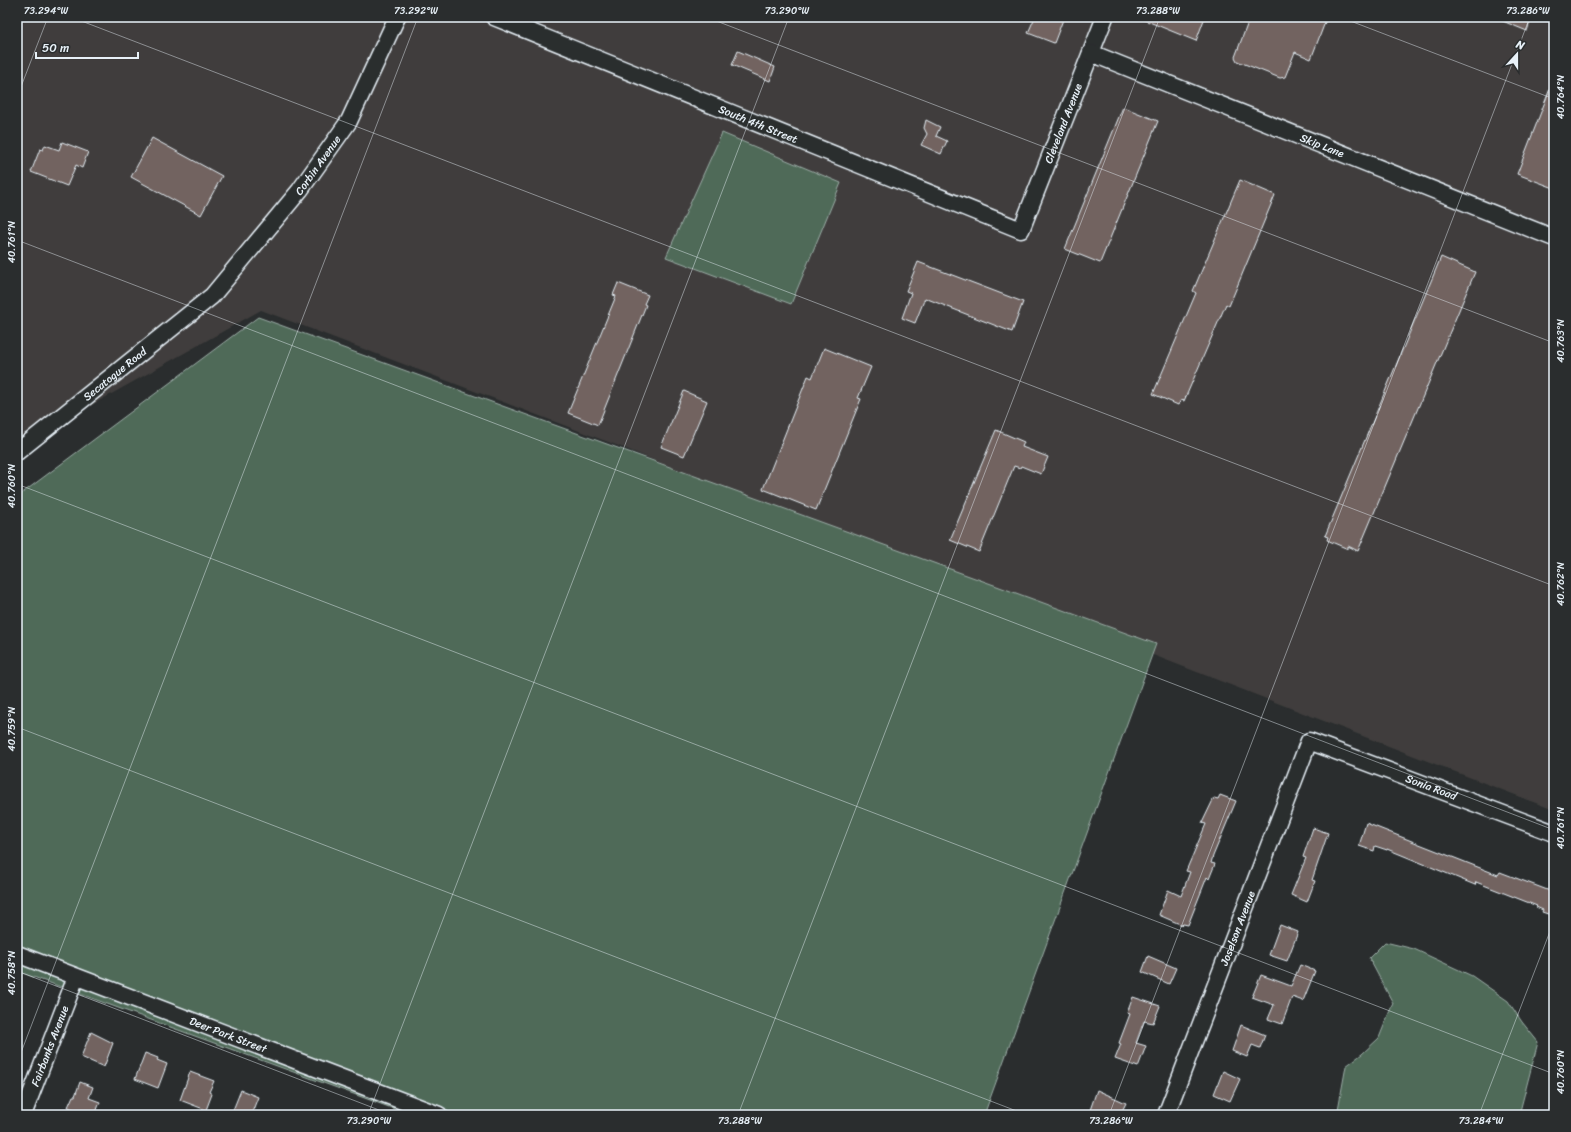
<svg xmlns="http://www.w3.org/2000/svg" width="1571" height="1132" font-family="Sriracha,sans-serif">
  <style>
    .built { fill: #403e3d }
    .green { fill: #506a58; stroke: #9caea8 }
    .building { fill: #726460; stroke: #e8f1f8 }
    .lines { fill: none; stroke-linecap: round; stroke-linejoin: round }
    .minor-casing { stroke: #e8f1f8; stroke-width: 19 }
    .minor { stroke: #2a2d2e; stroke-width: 16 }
    .ticks { fill: none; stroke: #e8f1f8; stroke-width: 1; stroke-opacity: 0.45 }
    .labels { text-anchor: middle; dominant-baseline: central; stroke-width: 3; stroke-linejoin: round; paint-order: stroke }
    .street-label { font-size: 11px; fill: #e8f1f8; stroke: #2a2d2e }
    .neatline { fill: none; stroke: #e8f1f8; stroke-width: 1.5 }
    .ticks-label { font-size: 10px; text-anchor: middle; fill: #e8f1f8 }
  </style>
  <rect width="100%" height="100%" fill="#2a2d2e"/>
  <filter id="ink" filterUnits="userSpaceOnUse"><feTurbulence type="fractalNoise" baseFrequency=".025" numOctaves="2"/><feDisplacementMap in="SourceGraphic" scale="8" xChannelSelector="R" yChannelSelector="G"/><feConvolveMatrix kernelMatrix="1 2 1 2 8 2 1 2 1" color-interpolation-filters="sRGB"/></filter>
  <g filter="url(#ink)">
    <path class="built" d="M 17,17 L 1554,17 L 1554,810 L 734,493 L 624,448 L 261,310 L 17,447 Z"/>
    <path class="green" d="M 722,133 L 841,183 L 791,304 L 666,257 Z
      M 258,317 L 1156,644 L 984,1115 L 411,1115 L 17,971 L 17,497 Z
      M 1385,942 L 1414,949 L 1472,976 L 1508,1001 L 1522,1022 L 1538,1042 L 1519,1115 L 1337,1115 L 1346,1066 L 1362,1054 L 1379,1038 L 1393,1003 L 1369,958 Z"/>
    <path class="building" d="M 1035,17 L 1064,17 L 1054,43 L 1028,33 Z
      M 1137,17 L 1205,17 L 1196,41 Z
      M 1250,17 L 1327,17 L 1311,59 L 1295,52 L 1285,77 L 1280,78 L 1237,61 L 1235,57 Z
      M 1493,17 L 1532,17 L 1527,31 Z
      M 738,51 L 775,67 L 770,81 L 732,65 Z
      M 1553,81 L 1554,81 L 1554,188 L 1517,174 Z
      M 1123,107 L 1158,121 L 1100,263 L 1065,249 Z
      M 926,120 L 940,127 L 936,136 L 947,141 L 941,154 L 921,145 L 927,134 L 924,128 Z
      M 152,138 L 222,176 L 201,215 L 131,177 Z
      M 62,142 L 88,152 L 82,168 L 76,165 L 67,186 L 31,172 L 40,149 L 43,150 L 45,145 L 59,150 Z
      M 1240,180 L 1275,195 L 1229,306 L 1226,304 L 1184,401 L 1181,400 L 1178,405 L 1153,394 L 1196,293 L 1193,291 Z
      M 1441,257 L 1475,272 L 1358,551 L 1348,546 L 1348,549 L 1327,540 L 1328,537 L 1325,536 Z
      M 918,262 L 1023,302 L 1012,332 L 925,298 L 915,323 L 902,318 L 911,293 L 906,291 Z
      M 618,283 L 648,295 L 644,304 L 646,305 L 598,425 L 568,413 L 616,296 L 613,295 Z
      M 824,348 L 871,367 L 858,398 L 861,399 L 816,510 L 763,489 L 808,376 L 812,378 Z
      M 684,391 L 707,401 L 684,456 L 661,447 Z
      M 996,430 L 1024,442 L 1022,447 L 1048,457 L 1041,474 L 1021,466 L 1020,468 L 1014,466 L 979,552 L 950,540 Z
      M 1220,795 L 1236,801 L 1213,856 L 1211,863 L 1215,864 L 1209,879 L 1207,877 L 1188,925 L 1183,924 L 1182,925 L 1159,915 L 1168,890 L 1181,896 L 1190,872 L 1186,871 L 1206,824 L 1202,823 L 1214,798 L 1218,799 Z
      M 1366,823 L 1498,875 L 1500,872 L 1550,891 L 1554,883 L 1554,916 L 1542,912 L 1543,910 L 1536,907 L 1537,906 L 1476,882 L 1475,885 L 1387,849 L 1387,850 L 1375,846 L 1374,851 L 1359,846 Z
      M 1313,828 L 1328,833 L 1312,880 L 1315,881 L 1307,902 L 1291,895 L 1306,858 L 1303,857 Z
      M 1280,925 L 1298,932 L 1287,961 L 1269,955 Z
      M 1148,956 L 1176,968 L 1169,984 L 1142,972 Z
      M 1300,965 L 1315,971 L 1303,1001 L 1292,997 L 1282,1024 L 1268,1019 L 1274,1005 L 1252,997 L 1261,975 L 1291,986 Z
      M 1133,997 L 1160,1006 L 1153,1023 L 1144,1021 L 1136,1043 L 1146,1046 L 1138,1067 L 1115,1059 L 1121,1044 L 1119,1043 L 1130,1014 L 1127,1013 Z
      M 1241,1025 L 1265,1035 L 1260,1048 L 1252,1045 L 1247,1057 L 1232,1051 Z
      M 91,1032 L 113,1043 L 104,1067 L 81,1057 Z
      M 145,1053 L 158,1058 L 157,1060 L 167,1064 L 158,1088 L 135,1079 Z
      M 1223,1071 L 1240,1079 L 1230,1101 L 1214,1094 Z
      M 190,1072 L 214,1081 L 209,1092 L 212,1094 L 206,1110 L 180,1100 Z
      M 80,1082 L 93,1087 L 89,1098 L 100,1102 L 95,1115 L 88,1115 L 68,1107 L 73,1096 L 75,1096 Z
      M 241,1090 L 258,1097 L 251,1115 L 231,1115 Z
      M 1097,1090 L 1126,1103 L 1120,1115 L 1101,1115 L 1090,1110 Z"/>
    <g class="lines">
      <defs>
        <g id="minor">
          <path id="s1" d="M 494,17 L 1021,230 L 1105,17"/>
          <path id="s2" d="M 1091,53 L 1554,238"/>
          <path id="s3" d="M 17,452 L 212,296 L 300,190 L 349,121 L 397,17"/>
          <path id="s4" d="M 17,954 L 439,1115"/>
          <path id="s5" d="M 23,1115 L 76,977"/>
          <path id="s6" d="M 1166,1115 L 1309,741 L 1554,833"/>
        </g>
      </defs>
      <use href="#minor" class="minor-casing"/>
      <use href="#minor" class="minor"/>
    </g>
  </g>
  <path class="ticks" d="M 71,17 L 1554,586M 706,17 L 1554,343M 1340,17 L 1554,99M 17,97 L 48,17M 17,240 L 1554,830M 17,484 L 1554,1074M 17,727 L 1027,1115M 17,971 L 392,1115M 17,1063 L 418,17M 368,1115 L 789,17M 738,1115 L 1160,17M 1109,1115 L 1530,17M 1479,1115 L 1554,921"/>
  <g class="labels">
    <g class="street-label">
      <text stroke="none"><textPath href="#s1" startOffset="683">Cleveland Avenue</textPath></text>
      <text stroke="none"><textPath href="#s1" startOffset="285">South 4th Street</textPath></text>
      <text stroke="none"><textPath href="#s2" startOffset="249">Skip Lane</textPath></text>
      <text stroke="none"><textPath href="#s3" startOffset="418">Corbin Avenue</textPath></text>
      <text stroke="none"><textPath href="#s3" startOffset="125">Secatogue Road</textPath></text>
      <text stroke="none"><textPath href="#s6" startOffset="531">Sonia Road</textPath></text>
      <text stroke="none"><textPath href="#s6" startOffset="200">Joselson Avenue</textPath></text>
      <text stroke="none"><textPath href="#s4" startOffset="226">Deer Park Street</textPath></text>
      <text stroke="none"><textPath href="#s5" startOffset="74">Fairbanks Avenue</textPath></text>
    </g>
  </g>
  <rect width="1571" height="1132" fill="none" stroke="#2a2d2e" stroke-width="44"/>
  <g transform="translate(1517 54) rotate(21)" stroke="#2a2d2e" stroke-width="3" paint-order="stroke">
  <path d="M0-3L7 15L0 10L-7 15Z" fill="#e8f1f8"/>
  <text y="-6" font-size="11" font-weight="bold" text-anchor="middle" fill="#e8f1f8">N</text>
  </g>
  <path d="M36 52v6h102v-6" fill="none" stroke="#e8f1f8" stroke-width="2"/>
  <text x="42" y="52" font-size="12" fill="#e8f1f8" stroke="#2a2d2e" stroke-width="3" paint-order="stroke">50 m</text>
  <rect x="22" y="22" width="1527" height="1088" class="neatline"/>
  <g class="ticks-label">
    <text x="46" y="14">73.294°W</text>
    <text x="416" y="14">73.292°W</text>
    <text x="787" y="14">73.290°W</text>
    <text x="1158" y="14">73.288°W</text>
    <text x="1528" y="14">73.286°W</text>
    <text transform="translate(1560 97) rotate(-90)" y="4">40.764°N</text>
    <text transform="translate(11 242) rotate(-90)" y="4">40.761°N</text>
    <text transform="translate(1560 341) rotate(-90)" y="4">40.763°N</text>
    <text transform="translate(11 486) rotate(-90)" y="4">40.760°N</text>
    <text transform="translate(1560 584) rotate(-90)" y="4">40.762°N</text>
    <text transform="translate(11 729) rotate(-90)" y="4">40.759°N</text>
    <text transform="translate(1560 828) rotate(-90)" y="4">40.761°N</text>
    <text transform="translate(11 973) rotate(-90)" y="4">40.758°N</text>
    <text transform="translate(1560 1072) rotate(-90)" y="4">40.760°N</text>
    <text x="369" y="1124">73.290°W</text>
    <text x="740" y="1124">73.288°W</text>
    <text x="1111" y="1124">73.286°W</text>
    <text x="1481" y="1124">73.284°W</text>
  </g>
</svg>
